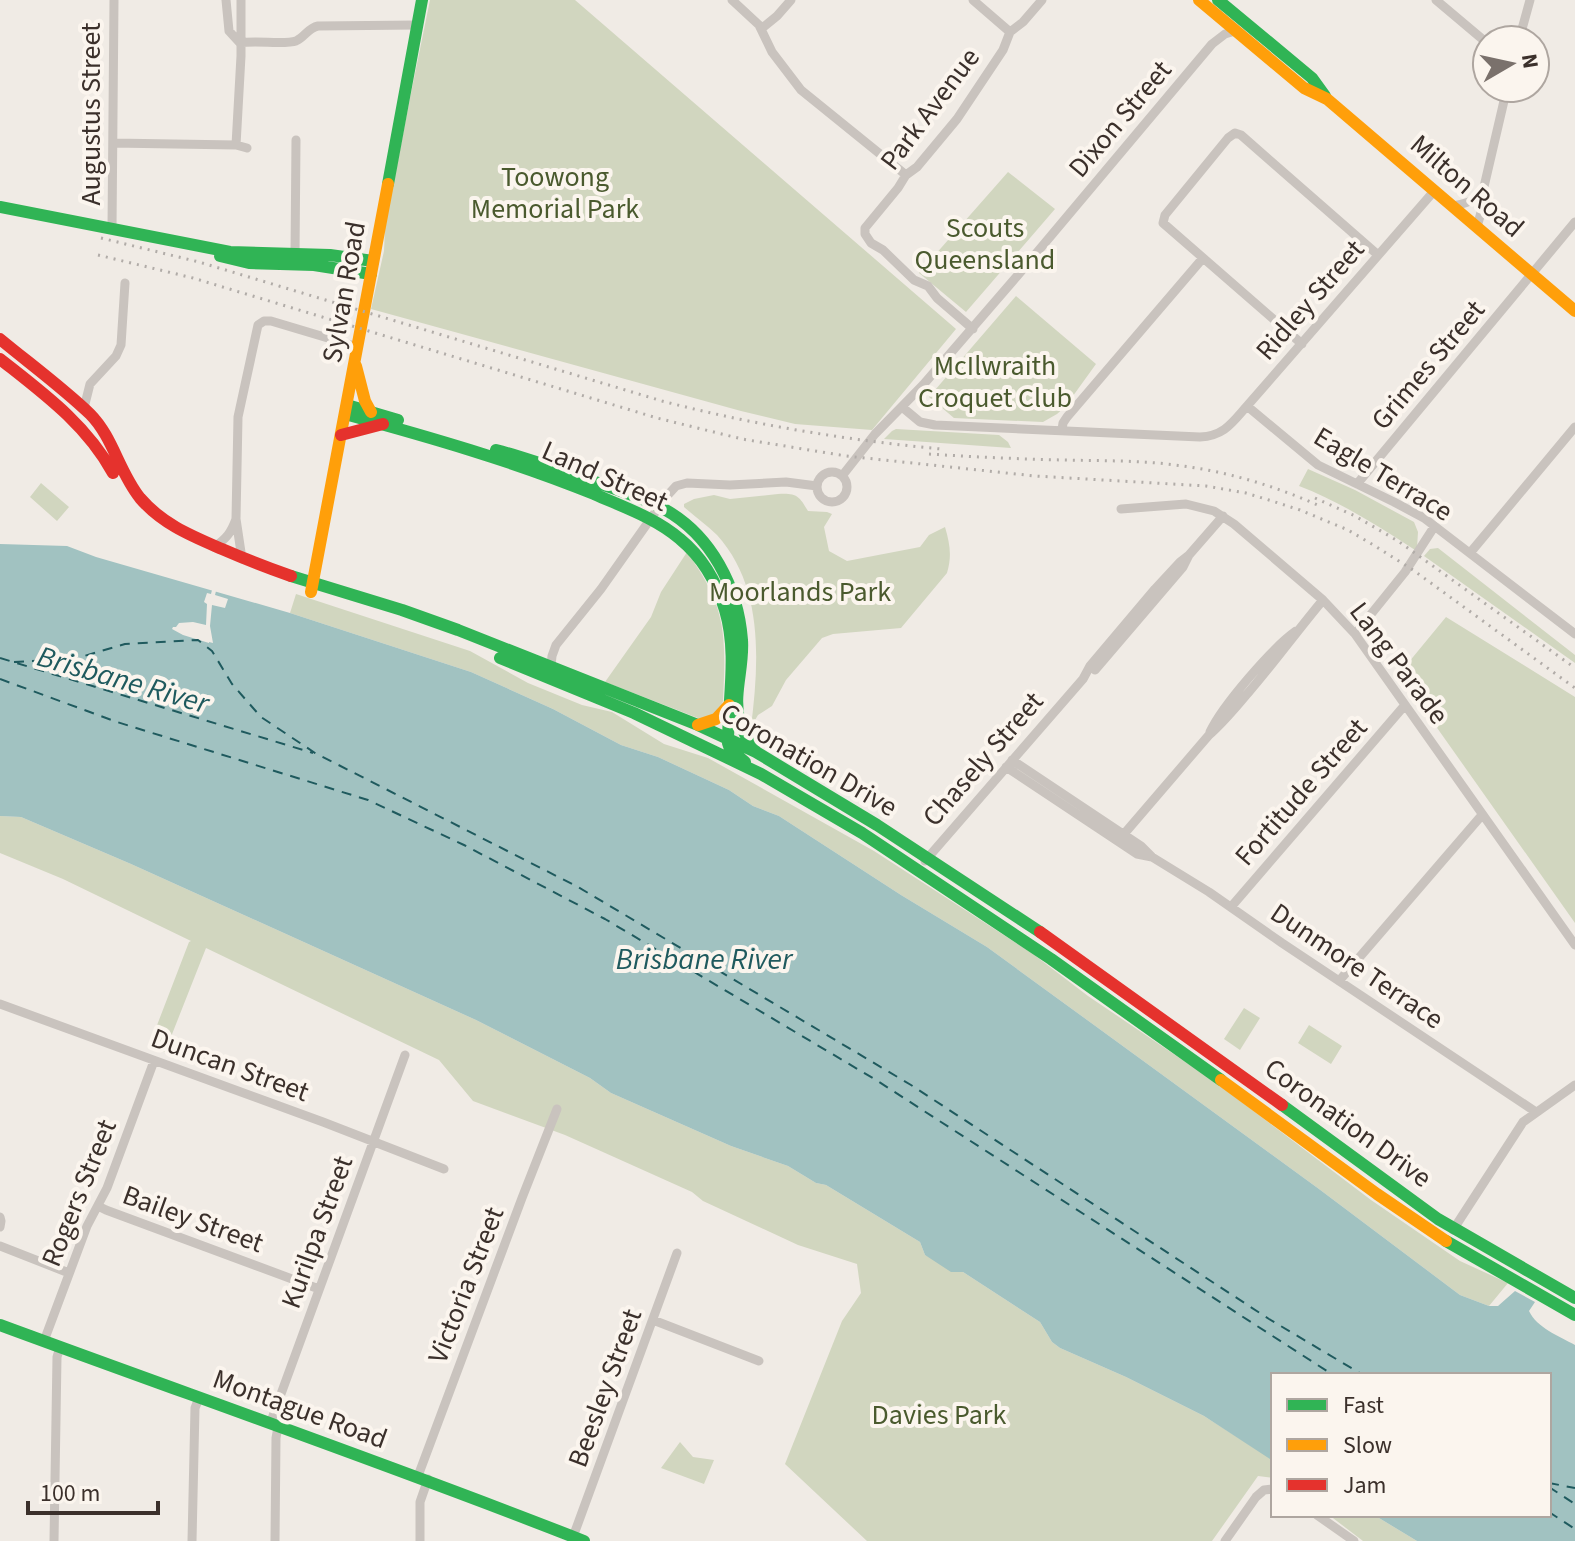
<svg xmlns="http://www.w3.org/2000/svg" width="1575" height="1541" font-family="'Source Sans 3',sans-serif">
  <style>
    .green { fill: #d1d6bf }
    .water { fill: #a1c2c1 }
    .pier { fill: #f0ebe5 }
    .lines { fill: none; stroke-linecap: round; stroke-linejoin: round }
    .ferry { stroke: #1f5a5e; stroke-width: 2; stroke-dasharray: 10 8; stroke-linecap: butt }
    .street { stroke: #c9c3be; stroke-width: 9 }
    .fast { stroke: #30b455; stroke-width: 12 }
    .slow { stroke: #ff9f0a; stroke-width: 12 }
    .jam { stroke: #e5322d; stroke-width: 12 }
    .rail { stroke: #b1aca8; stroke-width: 3; stroke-dasharray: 2 6; stroke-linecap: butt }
    .labels { text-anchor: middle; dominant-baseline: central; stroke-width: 8; stroke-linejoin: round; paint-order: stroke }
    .street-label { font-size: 28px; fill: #3b302b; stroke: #fbf5ee }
    .park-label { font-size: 28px; fill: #4a5a2e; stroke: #fbf5ee }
    .water-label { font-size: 30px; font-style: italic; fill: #1f5a5e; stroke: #fbf5ee }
  </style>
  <rect width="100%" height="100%" fill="#f0ebe5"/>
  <path class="green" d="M 430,0 L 575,0 L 956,329 L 872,430 L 795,424 L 741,411 L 371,309 L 384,251 L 385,228 L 410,98 Z
    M 1008,172 L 1055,209 L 966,312 L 919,273 Z
    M 1016,296 L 1096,364 L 1065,407 L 1057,414 L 1043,422 L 954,418 L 929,397 Z
    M 896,429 L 999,435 L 1008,442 L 1011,448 L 884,439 L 892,431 Z
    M 1308,469 L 1355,490 L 1414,522 L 1418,532 L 1417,548 L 1415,550 C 1378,526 1341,502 1299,486 Z
    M 41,483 L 69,507 L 57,521 L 30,497 Z
    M 778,494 C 797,493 799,496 808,511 L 827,512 L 832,514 L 824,527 L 829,551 L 847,561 L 920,547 L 929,535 L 945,527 C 950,544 952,556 947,573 L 901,628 L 833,634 L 822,638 L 786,680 L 772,706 L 758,715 L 751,727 C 759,662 764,587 717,535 C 707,525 694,516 684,507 L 684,504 L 694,499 L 714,495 L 730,499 Z
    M 1438,548 L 1575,655 L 1575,663 L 1424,556 L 1430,549 Z
    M 687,552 C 727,608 726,635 723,701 L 720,710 L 703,720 L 605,682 L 651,617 L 661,592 Z
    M 296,594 L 470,651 L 528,683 L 582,705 L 612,712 L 664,744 L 708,758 L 874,851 L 1033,954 L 1088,996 L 1215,1082 L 1371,1200 L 1460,1261 L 1508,1283 L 1489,1306 L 1460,1295 L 1319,1189 L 987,947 L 901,895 L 779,816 L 753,806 L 729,790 L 658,757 L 621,745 L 553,709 L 471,672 L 290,613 Z
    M 1446,617 L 1575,697 L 1575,923 L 1399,674 Z
    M 0,816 L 21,817 L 131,864 L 476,1020 L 590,1078 L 611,1093 L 731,1146 L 788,1166 L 816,1183 L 826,1185 L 920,1242 L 925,1255 L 963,1272 L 1040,1322 L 1052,1342 L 1060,1348 L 1126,1377 L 1204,1416 L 1273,1460 L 1273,1478 L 1258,1476 L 1212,1541 L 867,1541 L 785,1464 L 842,1321 L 861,1293 L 857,1264 L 798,1245 L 703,1201 L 692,1192 L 565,1135 L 473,1101 L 439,1060 L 206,948 L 165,1052 L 149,1046 L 189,942 L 191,941 L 63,879 L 0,853 Z
    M 1244,1008 L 1260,1018 L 1240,1050 L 1224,1039 Z
    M 1309,1025 L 1342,1046 L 1331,1064 L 1298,1043 Z
    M 680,1442 L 693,1457 L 714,1460 L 704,1484 L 661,1468 Z
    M 1329,1515 L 1374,1515 L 1417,1541 L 1363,1541 Z"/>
  <path class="water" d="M 0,544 L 67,546 L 96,557 L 290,613 L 471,672 L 553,709 L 621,745 L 658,757 L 729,790 L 753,806 L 779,816 L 901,895 L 987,947 L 1319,1189 L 1460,1295 L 1489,1306 L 1498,1306 L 1515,1291 L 1535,1302 L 1529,1311 C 1537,1328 1559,1336 1575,1345 L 1575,1541 L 1417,1541 L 1374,1515 L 1549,1515 L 1549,1375 L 1273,1375 L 1273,1460 L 1270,1459 L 1204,1416 L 1126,1377 L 1060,1348 L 1052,1342 L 1040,1322 L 963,1272 L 951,1272 L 925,1255 L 920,1242 L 826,1185 L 816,1183 L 788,1166 L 731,1146 L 611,1093 L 590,1078 L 476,1020 L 131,864 L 21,817 L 0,816 Z"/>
  <path class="pier" d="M 213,586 L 217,587 L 215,595 L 228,599 L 225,608 L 212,605 L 210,626 L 213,643 L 209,642 L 209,643 L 183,635 L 172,629 L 173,627 L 176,627 L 179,623 L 193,622 L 206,625 L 207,604 L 204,602 L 207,593 L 211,594 Z"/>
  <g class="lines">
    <path class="ferry" d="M 0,658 L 313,753
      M 14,662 L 74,659 L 125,644 L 198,640 L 212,651 L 232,684 L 261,717 L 315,753 L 578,887 L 911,1085 L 1269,1319 L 1363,1375
      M 0,679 L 117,722 L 368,800 L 464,845 L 605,919 L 876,1080 L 1333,1375
      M 1549,1483 L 1575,1488
      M 1549,1487 L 1575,1504
      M 1549,1512 L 1575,1529"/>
    <path class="street" d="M 226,0 L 229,31 L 240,43
      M 732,0 L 759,25 L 772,52 L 801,90 L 906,175
      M 973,0 L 1010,32
      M 1436,0 L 1487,43
      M 761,29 L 777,16 L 791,0
      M 1519,40 L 1530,0
      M 240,43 C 255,40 285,45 296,41 C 305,37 308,28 318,26 L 417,25
      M 113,143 L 236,145 L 247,148
      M 236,145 L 241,56 L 241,0
      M 1453,206 C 1466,203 1474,202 1483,191
      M 1477,227 L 1483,205 L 1483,191 L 1507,88
      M 112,228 L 114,0
      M 295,254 L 296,140
      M 973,329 L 937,298 L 928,286 L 914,280 L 883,250 L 871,243 L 865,234 L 865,228 L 898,188 L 906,175 L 917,167 L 957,119 L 1003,50 L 1010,32 L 1023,22 L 1042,0
      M 1302,344 L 1163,223 L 1165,215 L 1228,138 L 1235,133 L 1241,135 L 1378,255
      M 1247,406 L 1318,465 L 1394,502 L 1424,518 L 1575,634
      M 902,407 L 920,422 L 935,425 L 1200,437 C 1224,436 1232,423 1247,406 L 1435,190
      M 84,408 L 90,384 L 116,356 L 121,345 L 125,283
      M 1062,430 L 1063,423 L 1067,417 L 1203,258
      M817 487a15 15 0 1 1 30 0a15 15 0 1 1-30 0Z
      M 842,476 L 875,434 L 923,385 L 1018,275 L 1212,44 L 1225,34 L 1235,31
      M 1357,484 L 1575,222
      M 1121,509 L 1186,504 L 1214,511 L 1234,524 L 1323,600 L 1355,634 L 1575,945
      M 214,547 C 226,539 231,533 236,519
      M 1470,553 L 1575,427
      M 242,559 L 236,519 L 238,417 L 258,325 L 264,321 L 271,321 L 358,347
      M 1355,634 L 1405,572 L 1434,527
      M 551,666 L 552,656 L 556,645 L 601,589 L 666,497 L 676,486 L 687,483 L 730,485 L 786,482 L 817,486
      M 1095,670 L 1183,567 L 1189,555 L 1223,516
      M 1210,732 C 1222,706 1272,648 1296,631
      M 1012,760 L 1141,846 L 1152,857 L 1209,892 L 1282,943 L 1536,1112
      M 1006,767 L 1137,854 L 1152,857
      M 1124,834 L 1209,735 C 1224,722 1235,708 1248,693 C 1274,663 1297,631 1323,600
      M 925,861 L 1083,679 L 1090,666 L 1155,589 L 1180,562 L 1189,555
      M 1231,907 L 1405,705
      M 1339,981 L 1482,815
      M 0,1004 L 323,1122 L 444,1169
      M 98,1206 L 106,1210 L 319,1289
      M 0,1217 L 1,1221 L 0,1227
      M 1453,1230 L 1523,1122 L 1575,1085
      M 0,1246 L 69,1273
      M 653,1320 L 759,1361
      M 44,1341 L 87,1226 L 107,1188 L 154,1061
      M 270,1424 L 405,1055
      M 418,1476 L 522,1198 L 557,1109
      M 1317,1515 L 1354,1541
      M 573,1537 L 677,1253
      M 54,1541 L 57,1357 L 60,1347
      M 192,1541 L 195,1408 L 199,1398
      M 275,1541 L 276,1438 L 278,1427
      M 420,1541 L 420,1502 L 428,1479
      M 1225,1541 L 1256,1497 L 1264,1490 L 1273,1489"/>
    <path class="fast" d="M 1218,0 L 1312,78 L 1325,96
      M 388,184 L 422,0
      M 0,207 L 230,252 L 330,255 L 373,261
      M 220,256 L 249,263 L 314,265 L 371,274
      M 347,405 L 398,420
      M 345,414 C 429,437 513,461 594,494 C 623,507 656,518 680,539 C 702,557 717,583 725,610 C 738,653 728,699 728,743 L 730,749 L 745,762
      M 496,450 C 530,459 562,471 595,482 C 618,490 642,497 664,509 C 711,535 738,587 742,640 C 744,667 733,693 739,719 C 742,731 749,742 756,752
      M 291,576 L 402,610 L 458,630 L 698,725 L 756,752 L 877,825 L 1040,932
      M 500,658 L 634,713 L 761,774 L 862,833 L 1051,959 L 1221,1080
      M 1282,1105 L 1438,1219 L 1575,1298
      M 1446,1241 L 1575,1315
      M 0,1325 C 195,1397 391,1465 584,1541"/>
    <path class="slow" d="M 1199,0 L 1304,88 L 1327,99 L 1575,311
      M 356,366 L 365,401 L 371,412
      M 311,592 L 388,184
      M 698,725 L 716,719 L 729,705
      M 1221,1080 L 1377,1194 L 1446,1241"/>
    <path class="jam" d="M 0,339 C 29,363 63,388 90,414 C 113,437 119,472 140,498 C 162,524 192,536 222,549 C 245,559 268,568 291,576
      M 0,359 C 43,393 86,424 113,473
      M 341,435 L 383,424
      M 1040,932 L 1282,1105"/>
    <path class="rail" d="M 101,238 L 199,262 L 662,401 C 754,425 846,440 941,449
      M 98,255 L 193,278 L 657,418 L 742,439 L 846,456 L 1035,476 L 1206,486 L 1246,493 L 1272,501 L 1300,510 L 1348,530 L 1375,546 L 1413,570 L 1575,688
      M 929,454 C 974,457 1019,459 1064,460 C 1101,461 1138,460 1175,465 C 1226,471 1276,486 1322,507
      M 1315,498 L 1355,516 L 1398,541 L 1575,668"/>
  </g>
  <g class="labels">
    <g class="street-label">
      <text transform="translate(930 109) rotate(-53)">Park Avenue</text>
      <text transform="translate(91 114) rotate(-90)">Augustus Street</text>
      <text transform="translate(1120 119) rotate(-50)">Dixon Street</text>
      <text transform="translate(1467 186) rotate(41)">Milton Road</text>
      <text transform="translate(344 292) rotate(-80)">Sylvan Road</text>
      <text transform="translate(1310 300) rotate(-49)">Ridley Street</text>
      <text transform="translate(1428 365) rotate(-50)">Grimes Street</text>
      <text transform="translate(1383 474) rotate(31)">Eagle Terrace</text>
      <text transform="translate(605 476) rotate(24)">Land Street</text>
      <text transform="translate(1399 663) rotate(53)">Lang Parade</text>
      <text transform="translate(983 759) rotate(-49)">Chasely Street</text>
      <text transform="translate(809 760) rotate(30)">Coronation Drive</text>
      <text transform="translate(1301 792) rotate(-49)">Fortitude Street</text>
      <text transform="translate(1357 966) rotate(34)">Dunmore Terrace</text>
      <text transform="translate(230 1065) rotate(20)">Duncan Street</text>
      <text transform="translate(1348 1123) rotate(36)">Coronation Drive</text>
      <text transform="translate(79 1193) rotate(-68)">Rogers Street</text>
      <text transform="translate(193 1219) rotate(20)">Bailey Street</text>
      <text transform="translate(317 1232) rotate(-70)">Kurilpa Street</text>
      <text transform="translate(466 1285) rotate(-69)">Victoria Street</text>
      <text transform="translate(605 1388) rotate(-70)">Beesley Street</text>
      <text transform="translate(300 1409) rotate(20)">Montague Road</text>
    </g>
    <g class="park-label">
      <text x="555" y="177">Toowong<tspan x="555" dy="32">Memorial Park</tspan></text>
      <text x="985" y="228">Scouts<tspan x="985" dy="32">Queensland</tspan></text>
      <text x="995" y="366">McIlwraith<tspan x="995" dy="32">Croquet Club</tspan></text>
      <text x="800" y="592">Moorlands Park</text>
      <text x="939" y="1415">Davies Park</text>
    </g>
    <g class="water-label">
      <text transform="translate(123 680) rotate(16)">Brisbane River</text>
      <text x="704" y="959">Brisbane River</text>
    </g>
  </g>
  <rect x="1271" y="1373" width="280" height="144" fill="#fbf5ee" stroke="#aea6a0" stroke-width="2"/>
  <rect x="1287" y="1399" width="40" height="12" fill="#30b455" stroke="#aea6a0" stroke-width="2"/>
  <text x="1343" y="1413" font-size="24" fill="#3b302b">Fast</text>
  <rect x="1287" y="1439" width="40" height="12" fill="#ff9f0a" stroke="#aea6a0" stroke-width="2"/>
  <text x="1343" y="1453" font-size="24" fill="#3b302b">Slow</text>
  <rect x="1287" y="1479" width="40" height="12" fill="#e5322d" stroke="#aea6a0" stroke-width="2"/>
  <text x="1343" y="1493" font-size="24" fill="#3b302b">Jam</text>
  <g transform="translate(1511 64) rotate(81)"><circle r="38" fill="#fbf5ee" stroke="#aea6a0" stroke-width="2"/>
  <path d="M0-6L14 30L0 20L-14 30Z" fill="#7a716c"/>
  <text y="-12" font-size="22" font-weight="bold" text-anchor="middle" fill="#3b302b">N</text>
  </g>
  <path d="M28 1501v12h130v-12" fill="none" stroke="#3b302b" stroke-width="4"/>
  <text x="40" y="1501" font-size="24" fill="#3b302b" stroke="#fbf5ee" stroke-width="6" paint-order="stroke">100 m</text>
</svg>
